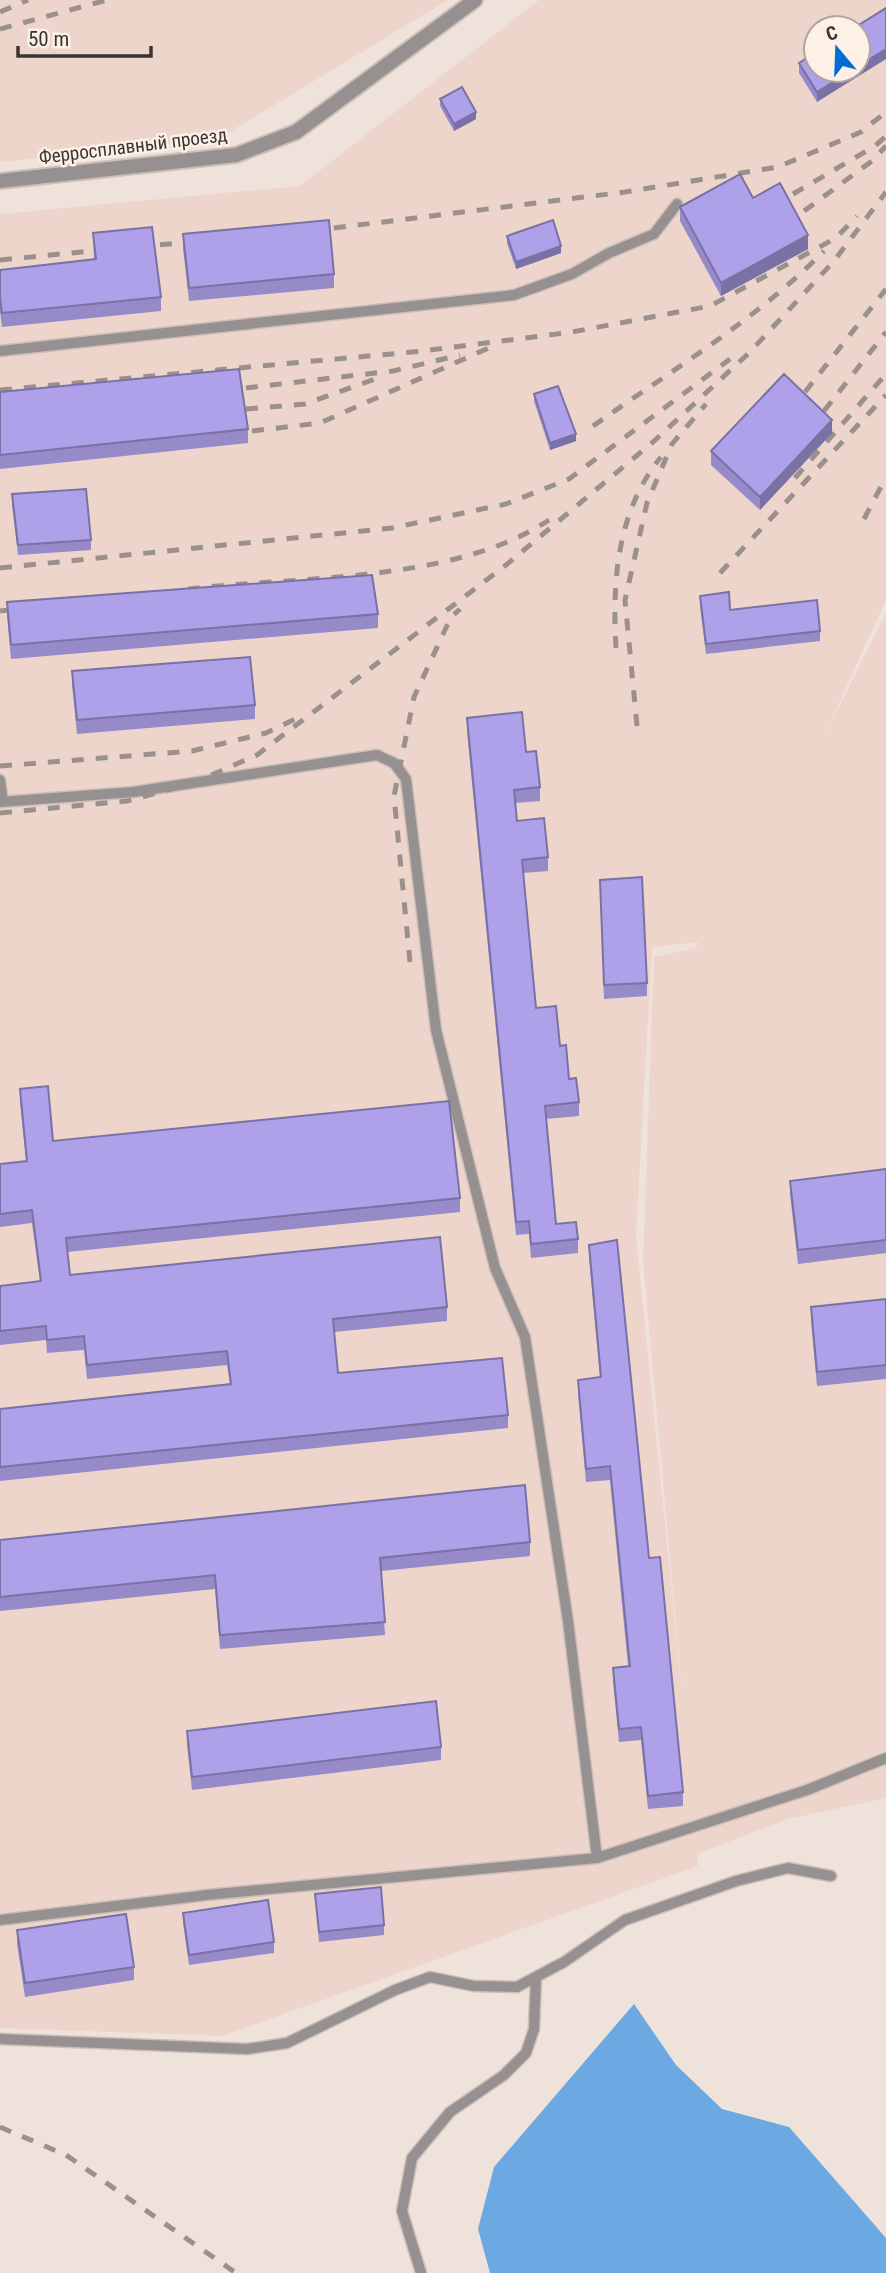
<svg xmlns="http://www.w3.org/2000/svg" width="886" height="2273" font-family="'Roboto Condensed',sans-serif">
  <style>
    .industrial { fill: #edd5cc; fill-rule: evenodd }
    .water { fill: #6ca8e1 }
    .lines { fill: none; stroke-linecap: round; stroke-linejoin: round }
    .service-casing { stroke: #cbbfb8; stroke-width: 13 }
    .minor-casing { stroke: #cbbfb8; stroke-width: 18 }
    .service { stroke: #979090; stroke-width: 10 }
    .minor { stroke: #979090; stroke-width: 14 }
    .rail { stroke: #9b918c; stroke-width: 5; stroke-dasharray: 12 12; stroke-linecap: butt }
    .wall { fill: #968ac9 }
    .shaded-wall { fill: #7a71a4 }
    .building { fill: #aea1ea; stroke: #7a71a4; stroke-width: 2 }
    .labels { text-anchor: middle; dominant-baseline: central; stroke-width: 5; stroke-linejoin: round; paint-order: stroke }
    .street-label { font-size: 19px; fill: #3a3532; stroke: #fcf0e7 }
  </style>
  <rect width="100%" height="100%" fill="#efe2da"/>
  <path class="industrial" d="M 0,0 L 448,0 L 218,139 L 0,162 Z
    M 539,0 L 886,0 L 886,600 L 823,738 L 886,613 L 886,1798 L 788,1819 L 697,1854 L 698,1866 L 222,2036 L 0,2028 L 0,214 L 300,186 ZM 816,28 L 858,28 L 858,70 L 816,70 ZM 699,942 L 695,948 L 654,957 L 643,1261 L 684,1714 L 636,1236 L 652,947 Z"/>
  <path class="water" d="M 634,2004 L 676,2065 L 722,2109 L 789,2127 L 886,2238 L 886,2273 L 490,2273 L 478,2229 L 494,2167 Z"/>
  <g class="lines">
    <defs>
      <path id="service" d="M 0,351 L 514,295 L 572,274 L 609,253 L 654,234 L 677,204
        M 0,780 L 3,802
        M 0,802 L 133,792 L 377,755 L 394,763 L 406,779 L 436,1030 L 495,1268 L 525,1337 L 568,1621 L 597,1858
        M 0,1920 L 207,1895 L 597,1858 L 807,1790 L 886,1758
        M 0,2039 L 247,2049 L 287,2043 L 395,1990 L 430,1977 L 474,1986 L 517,1987 L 564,1962 L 625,1920 L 736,1881 L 788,1868 L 831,1876
        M 421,2273 L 402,2211 L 412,2158 L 450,2112 L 504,2075 L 526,2053 L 534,2029 L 536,1977"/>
      <path id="minor" d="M 0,181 L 236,155 L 296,132 L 475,0"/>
    </defs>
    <use href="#service" class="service-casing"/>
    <use href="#minor" class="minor-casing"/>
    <use href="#service" class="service"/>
    <use href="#minor" class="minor"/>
    <path class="rail" d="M 0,12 L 28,0
      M 0,29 L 107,0
      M 793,194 L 875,146 L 886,136
      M 804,211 L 872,161 L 886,146
      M 310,231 L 625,192 L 778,167 L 861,132 L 886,112
      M 136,247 L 202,241
      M 0,260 L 111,249
      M 246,388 L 393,371 L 460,355
      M 0,390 L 423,351 L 572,332 L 710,306 L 836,238 L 857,216
      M 805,392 L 886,289
      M 246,409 L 305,404 L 375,379
      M 824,411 L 886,332
      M 593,426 C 671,371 757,319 824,251
      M 252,431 L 320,423 L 491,347
      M 795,478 L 886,374
      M 864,519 L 886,477
      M 0,568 L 392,528 L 506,504 L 569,479 L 730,359
      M 720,573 L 886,395
      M 188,589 C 299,576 454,583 549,520
      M 0,611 L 28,608
      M 616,648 C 612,581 617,511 661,457
      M 637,726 L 625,600 L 647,503 L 672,444 L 706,404
      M 0,766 L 192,751 L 266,733 L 295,719
      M 0,813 L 127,801 L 191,784 L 257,755 L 506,565 L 653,442 L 749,353 L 834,261 L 886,192
      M 410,962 L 394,796 L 414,697 L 451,617 L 460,609
      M 0,2127 L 66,2155 L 236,2273"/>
  </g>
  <path class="wall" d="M 886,8 L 817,102 L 799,73 L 799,63 Z
    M 440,99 L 476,119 L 454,131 L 440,106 Z
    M 753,198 L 808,249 L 721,296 L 680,221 L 680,207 Z
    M 93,233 L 161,297 L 161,311 L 2,327 L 0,312 L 0,270 L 94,259 Z
    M 183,234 L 334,274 L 334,288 L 189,301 L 183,248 Z
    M 507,236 L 561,253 L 516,269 L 507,243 Z
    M 0,392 L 248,429 L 248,443 L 0,469 Z
    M 534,394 L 576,441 L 550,450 L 534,401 Z
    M 832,433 L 760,510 L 711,465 L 711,451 Z
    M 12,494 L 91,540 L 91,550 L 18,555 L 12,505 Z
    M 700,596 L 730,610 L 820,631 L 820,641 L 706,654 L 700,606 Z
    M 7,602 L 378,614 L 378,628 L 11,659 L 7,616 Z
    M 72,671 L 255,705 L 255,719 L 77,734 L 72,685 Z
    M 467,718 L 526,752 L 540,787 L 540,801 L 515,803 L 517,821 L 548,857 L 548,871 L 523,873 L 536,1008 L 560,1046 L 569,1079 L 579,1102 L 579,1116 L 546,1119 L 556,1224 L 578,1239 L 578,1253 L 531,1258 L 529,1234 L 516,1235 L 467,731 Z
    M 600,880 L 647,983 L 647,996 L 604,999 Z
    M 20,1089 L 53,1141 L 460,1198 L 460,1212 L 67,1252 L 70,1275 L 447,1307 L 447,1321 L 334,1332 L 338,1373 L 508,1415 L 508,1428 L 0,1481 L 0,1409 L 230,1384 L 227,1365 L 87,1379 L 84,1350 L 47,1353 L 46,1340 L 0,1345 L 0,1286 L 40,1281 L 32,1223 L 0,1227 L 0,1164 L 26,1161 L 20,1102 Z
    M 886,1169 L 886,1253 L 798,1264 L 790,1194 L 790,1181 Z
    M 589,1245 L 649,1558 L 683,1792 L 683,1806 L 648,1809 L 641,1740 L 619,1742 L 613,1681 L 613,1668 L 628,1666 L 610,1480 L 586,1482 L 578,1393 L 578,1380 L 600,1378 L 589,1258 Z
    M 886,1299 L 886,1379 L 817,1386 L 811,1321 L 811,1307 Z
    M 0,1540 L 530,1542 L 530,1556 L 381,1571 L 385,1635 L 220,1649 L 215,1589 L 0,1611 Z
    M 187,1731 L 441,1747 L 441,1760 L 192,1790 L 187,1745 Z
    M 315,1894 L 384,1925 L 384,1935 L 319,1942 Z
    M 183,1913 L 274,1942 L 274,1953 L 189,1965 L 183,1923 Z
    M 17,1930 L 134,1967 L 134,1980 L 25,1997 L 17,1944 Z"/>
  <path class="shaded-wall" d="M 886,49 L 886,59 L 817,102 L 817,92 L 852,70 L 858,70 L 858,66 Z
    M 476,112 L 476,119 L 454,131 L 454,124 Z
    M 808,235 L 808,249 L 721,296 L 721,283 Z
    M 561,246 L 561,253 L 516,269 L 516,262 Z
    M 832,420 L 832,433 L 760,510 L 760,497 Z
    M 576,434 L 576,441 L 550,450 L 550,443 Z"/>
  <path class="building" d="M 886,8 L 886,49 L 858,66 L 858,28 L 854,28 Z
    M 816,52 L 816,70 L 852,70 L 817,92 L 799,63 Z
    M 462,87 L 476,112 L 454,124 L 440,99 Z
    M 740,174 L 753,198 L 780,183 L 808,235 L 721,283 L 680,207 Z
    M 329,220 L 334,274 L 189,288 L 183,234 Z
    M 553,220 L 561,246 L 516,262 L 507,236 Z
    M 152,227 L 161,297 L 2,313 L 0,298 L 0,270 L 96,259 L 93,233 Z
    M 239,369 L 248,429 L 0,455 L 0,392 Z
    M 784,374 L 832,420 L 760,497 L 711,451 Z
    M 558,386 L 576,434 L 550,443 L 534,394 Z
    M 86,489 L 91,540 L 18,545 L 12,494 Z
    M 372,575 L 378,614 L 11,645 L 7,602 Z
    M 729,592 L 730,610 L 817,600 L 820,631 L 706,644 L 700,596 Z
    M 250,657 L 255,705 L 77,720 L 72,671 Z
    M 522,712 L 526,752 L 536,751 L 540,787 L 514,790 L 517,821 L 544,818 L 548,857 L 522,860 L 536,1008 L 556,1006 L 560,1046 L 566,1045 L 569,1079 L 576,1078 L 579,1102 L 545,1106 L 556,1224 L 576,1222 L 578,1239 L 531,1244 L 529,1221 L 516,1222 L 467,718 Z
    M 642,877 L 647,983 L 604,985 L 600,880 Z
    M 48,1086 L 53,1141 L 449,1101 L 460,1198 L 66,1238 L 70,1275 L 440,1237 L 447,1307 L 333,1319 L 338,1373 L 502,1358 L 508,1415 L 0,1467 L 0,1409 L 231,1384 L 227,1351 L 87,1365 L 84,1336 L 47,1340 L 46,1326 L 0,1331 L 0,1286 L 41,1281 L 32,1210 L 0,1214 L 0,1164 L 27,1161 L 20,1089 Z
    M 886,1169 L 886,1240 L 798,1250 L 790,1181 Z
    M 617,1240 L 649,1558 L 660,1557 L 683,1792 L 648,1796 L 641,1727 L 619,1729 L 613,1668 L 630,1666 L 610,1466 L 586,1469 L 578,1380 L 601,1377 L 589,1245 Z
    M 886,1299 L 886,1365 L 817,1372 L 811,1307 Z
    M 525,1485 L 530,1542 L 380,1558 L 385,1622 L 220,1635 L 215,1575 L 0,1597 L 0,1540 Z
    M 436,1701 L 441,1747 L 192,1777 L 187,1731 Z
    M 381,1887 L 384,1925 L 319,1932 L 315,1894 Z
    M 268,1900 L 274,1942 L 189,1955 L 183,1913 Z
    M 126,1914 L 134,1967 L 25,1983 L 17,1930 Z"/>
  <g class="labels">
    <g class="street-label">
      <text transform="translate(133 146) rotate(-7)">Ферросплавный проезд</text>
    </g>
  </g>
  <g transform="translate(837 49) rotate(341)"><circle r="33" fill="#fcf0e7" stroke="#aea59f" stroke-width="2"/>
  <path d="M0-5L12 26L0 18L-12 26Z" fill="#016dd4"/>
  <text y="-10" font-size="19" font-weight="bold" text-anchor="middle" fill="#3a3532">С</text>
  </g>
  <path d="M18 46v10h133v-10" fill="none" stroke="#3a3532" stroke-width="3.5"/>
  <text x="28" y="46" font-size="21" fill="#3a3532" stroke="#fcf0e7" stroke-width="5" paint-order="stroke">50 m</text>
</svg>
